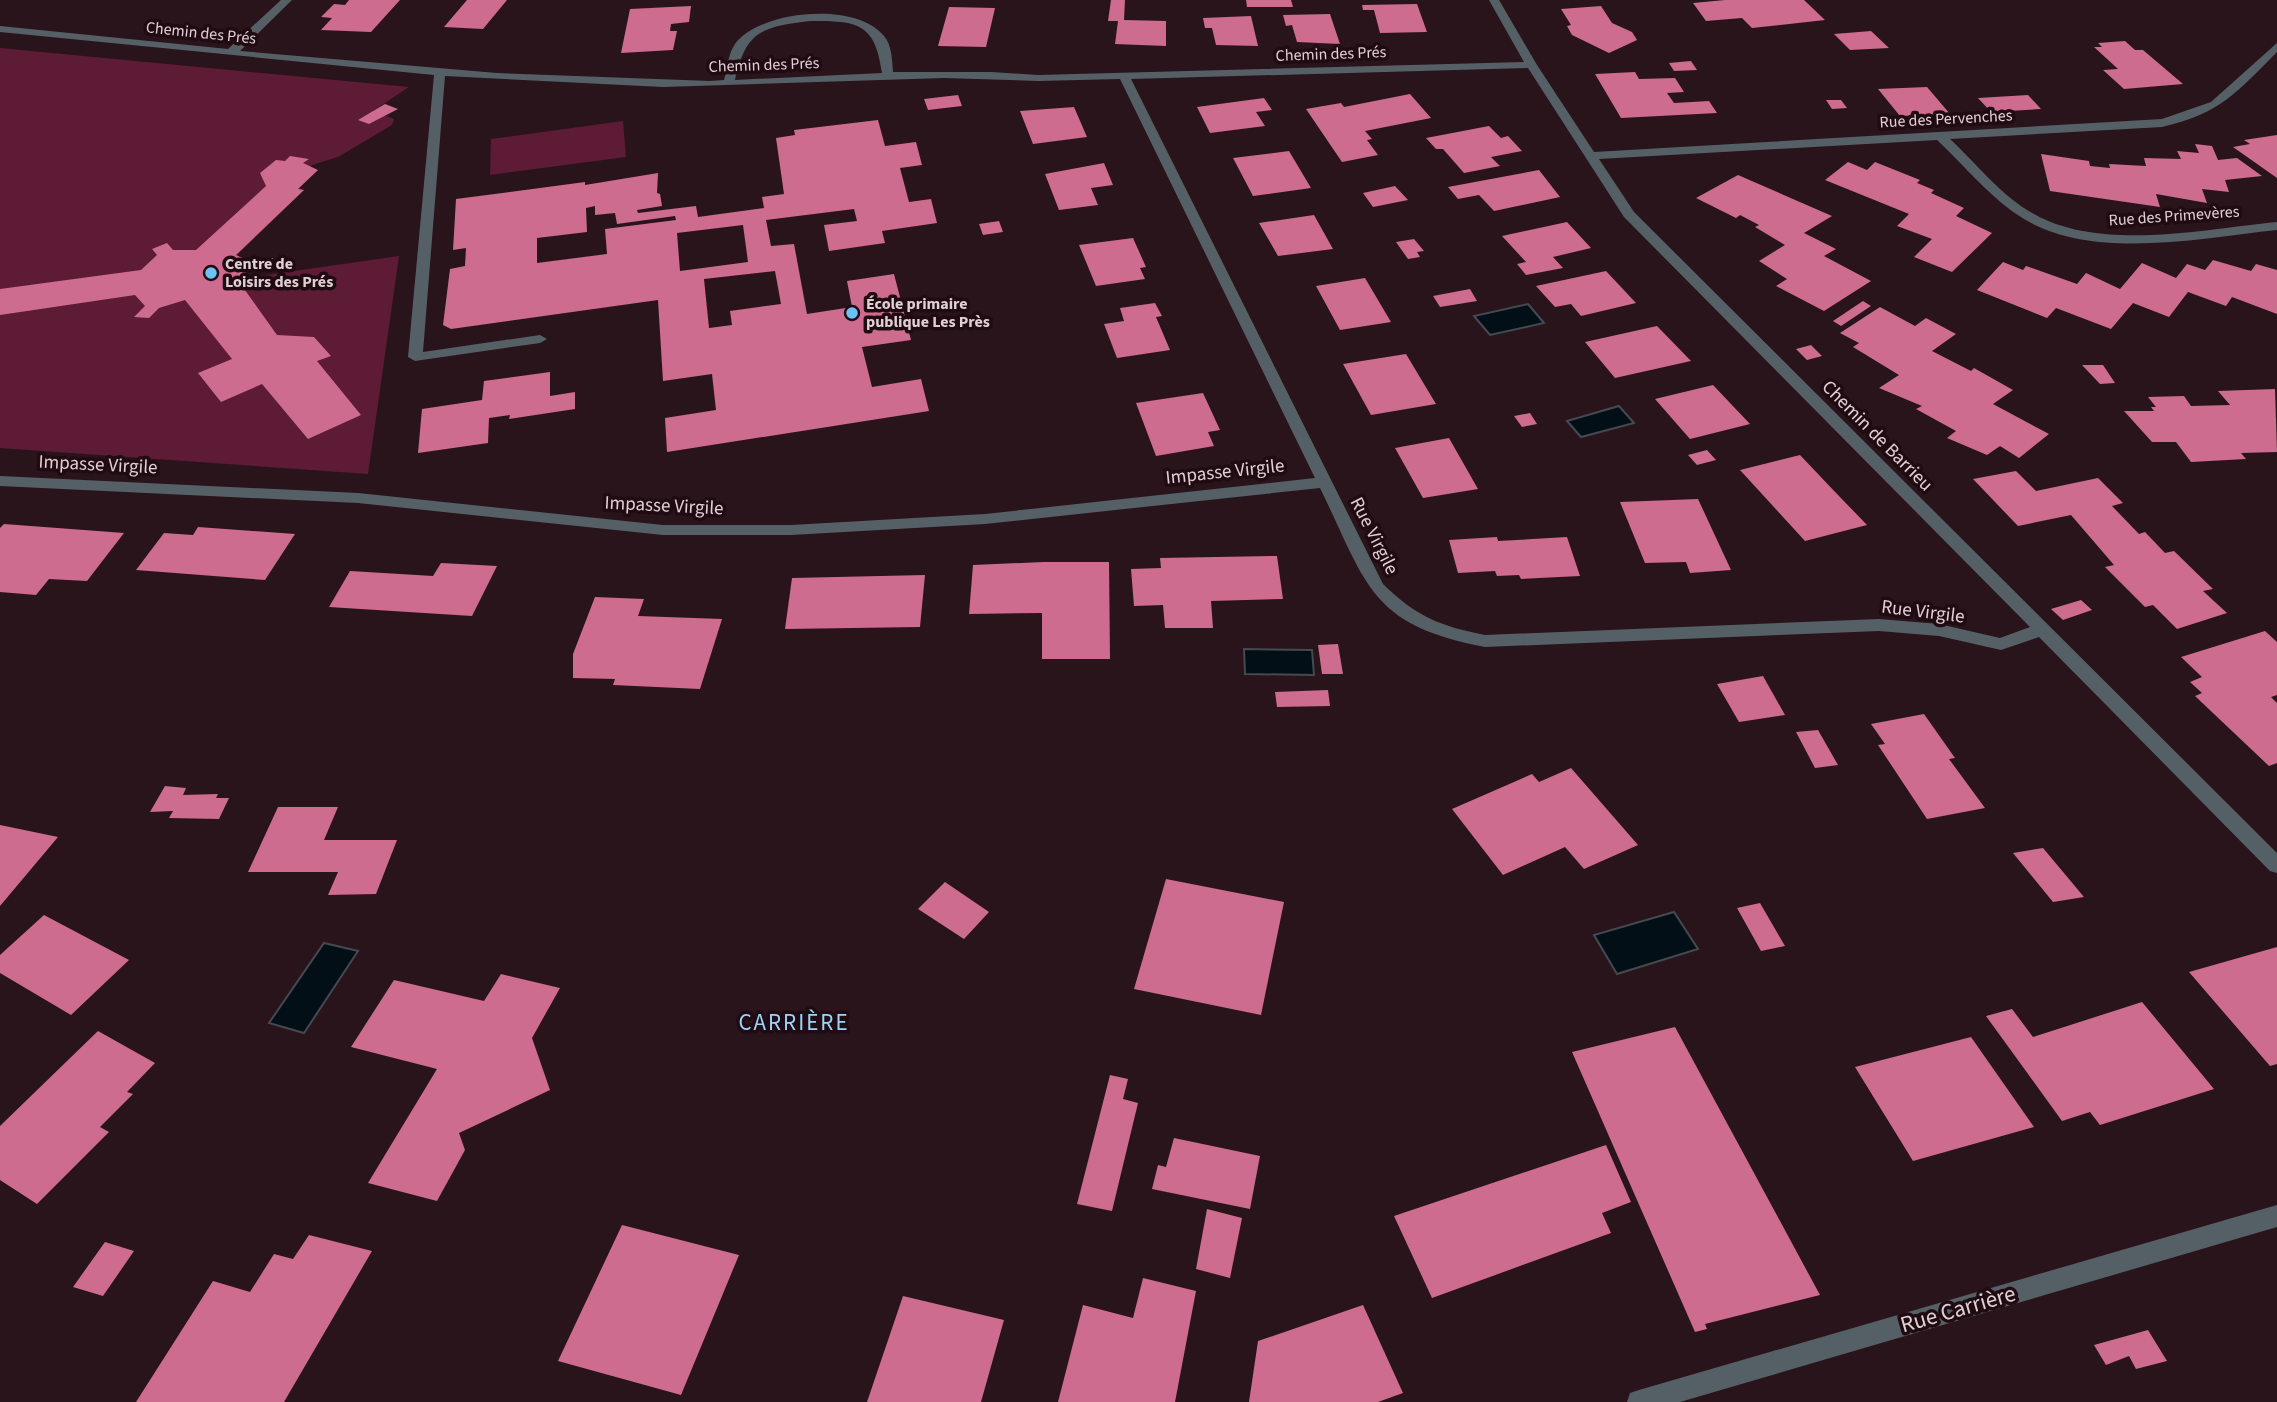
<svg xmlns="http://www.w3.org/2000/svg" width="2277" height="1402" font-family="'Source Sans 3',sans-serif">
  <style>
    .green { fill: #5d1b36 }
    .water { fill: #030f17; stroke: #454950; stroke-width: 2 }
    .building { fill: #cd6c8e; fill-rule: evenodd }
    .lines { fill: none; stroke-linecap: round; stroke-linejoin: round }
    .minor { fill: #556066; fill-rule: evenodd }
    .poi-dot { fill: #6ec2f3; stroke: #200b12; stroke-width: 2.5 }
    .labels { text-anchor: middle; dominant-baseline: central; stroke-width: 7; stroke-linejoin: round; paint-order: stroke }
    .far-street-label { font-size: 16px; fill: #e0d0d5; stroke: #200b12 }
    .far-poi-label { font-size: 16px; font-weight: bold; fill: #e0d0d5; stroke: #200b12; text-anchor: start }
    .street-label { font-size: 19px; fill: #e0d0d5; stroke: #200b12 }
    .quarter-label { font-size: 23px; letter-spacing: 2px; fill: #99d4f9; stroke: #200b12 }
    .near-street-label { font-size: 23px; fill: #e0d0d5; stroke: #200b12 }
  </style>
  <rect width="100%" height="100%" fill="#2a141b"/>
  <path class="green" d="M 0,48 L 409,87 L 373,111 L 394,119 L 392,125 L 338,157 L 312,165 L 309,168 L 318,170 L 299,188 L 304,190 L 237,255 L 250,262 L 273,258 L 271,267 L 250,269 L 239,279 L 399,256 L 368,474 L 0,448 Z
    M 623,121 L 626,157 L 490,175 L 491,139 Z"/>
  <path class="water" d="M 1528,304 L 1544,323 L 1490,335 L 1474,316 Z
    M 1619,406 L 1634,423 L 1581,437 L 1567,421 Z
    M 1244,649 L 1312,650 L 1314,675 L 1245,674 Z
    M 1674,912 L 1698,949 L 1617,974 L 1594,935 Z
    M 324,943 L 358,951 L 304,1033 L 269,1023 Z"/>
  <path class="building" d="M 349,0 L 400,0 L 371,32 L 321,30 L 332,18 L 321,17 L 334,4 L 345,5 Z
    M 467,0 L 507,0 L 483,29 L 444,27 Z
    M 1111,0 L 1125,0 L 1124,20 L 1166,21 L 1166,46 L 1115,44 L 1118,21 L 1108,21 Z
    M 1246,0 L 1291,0 L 1293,7 L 1247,7 Z
    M 1725,0 L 1804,0 L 1825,20 L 1752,28 L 1742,18 L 1706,21 L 1693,3 Z
    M 1417,4 L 1427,32 L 1380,33 L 1374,10 L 1363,10 L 1362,5 Z
    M 691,6 L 689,22 L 671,24 L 670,31 L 677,31 L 673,50 L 621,53 L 630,9 Z
    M 1601,6 L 1612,23 L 1632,32 L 1637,40 L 1609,53 L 1572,35 L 1567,26 L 1571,25 L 1561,9 Z
    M 949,7 L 995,8 L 986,47 L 938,46 Z
    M 1330,14 L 1340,44 L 1297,42 L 1292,25 L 1286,26 L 1283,15 Z
    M 1251,16 L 1258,46 L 1216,45 L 1212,28 L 1205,28 L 1203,18 Z
    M 1871,31 L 1889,48 L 1850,50 L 1834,34 Z
    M 2125,41 L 2135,50 L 2143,50 L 2183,84 L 2124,89 L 2103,70 L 2118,69 L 2094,47 L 2102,47 L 2098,43 Z
    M 1691,61 L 1697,70 L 1674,71 L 1669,63 Z
    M 1635,72 L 1639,79 L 1675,78 L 1684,92 L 1667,93 L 1674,103 L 1709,101 L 1717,113 L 1621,118 L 1595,74 Z
    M 1927,87 L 1950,114 L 1900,116 L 1878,89 Z
    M 1410,94 L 1431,118 L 1365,131 L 1372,139 L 1367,140 L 1378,155 L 1342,162 L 1306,109 L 1341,103 L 1344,107 Z
    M 958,95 L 962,106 L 928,110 L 924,99 Z
    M 2028,95 L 2041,109 L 1991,112 L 1978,98 Z
    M 1264,98 L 1272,110 L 1256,112 L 1265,126 L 1210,133 L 1197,107 Z
    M 1826,100 L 1841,100 L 1847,108 L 1832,109 Z
    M 385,104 L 398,109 L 369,124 L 358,120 Z
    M 1074,107 L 1087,137 L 1033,144 L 1020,111 Z
    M 878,120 L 885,146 L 916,142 L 922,165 L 900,168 L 909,202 L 931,199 L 937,223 L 882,231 L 885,243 L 829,251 L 824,225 L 857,221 L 854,209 L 766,220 L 771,246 L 794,244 L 807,314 L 852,307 L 847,281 L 894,274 L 911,340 L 862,347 L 872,387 L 921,379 L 929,411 L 667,452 L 665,418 L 716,410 L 712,374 L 663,381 L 658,300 L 451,329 L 443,325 L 450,269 L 465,266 L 466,248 L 453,250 L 456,199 L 585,182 L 585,185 L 658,173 L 657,193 L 660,194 L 662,206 L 637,210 L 638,213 L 696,206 L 698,217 L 764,208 L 762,197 L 784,194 L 776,138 L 795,135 L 794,130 ZM 595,206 L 595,215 L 615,213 L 617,224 L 675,216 L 676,220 L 605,229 L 607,254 L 537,263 L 537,238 L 587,232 L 586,208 ZM 743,225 L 748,262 L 680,271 L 677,233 ZM 775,271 L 781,304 L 730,311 L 732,325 L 709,328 L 704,279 Z
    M 1489,126 L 1501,138 L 1508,136 L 1522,151 L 1491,157 L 1500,166 L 1464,173 L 1443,149 L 1436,149 L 1426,138 Z
    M 2277,135 L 2277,178 L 2233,147 L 2250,144 L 2244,140 Z
    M 2195,144 L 2212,146 L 2218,160 L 2237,158 L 2262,176 L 2225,180 L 2229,192 L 2202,189 L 2207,203 L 2156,194 L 2160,207 L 2050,191 L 2041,154 L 2089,161 L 2090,166 L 2110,168 L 2109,164 L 2146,166 L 2144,158 L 2181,159 L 2177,151 L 2199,153 Z
    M 1289,151 L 1311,188 L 1253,196 L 1233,158 Z
    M 290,156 L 309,159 L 303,163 L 318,170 L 298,189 L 304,190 L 236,255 L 250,262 L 273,258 L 271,267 L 250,269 L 237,279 L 277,335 L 314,337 L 331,356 L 317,361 L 361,415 L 308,439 L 262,384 L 221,402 L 198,373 L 232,359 L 185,300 L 159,308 L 149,318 L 134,317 L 145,306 L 135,295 L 0,315 L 0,289 L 141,270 L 157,255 L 152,249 L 167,243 L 173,250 L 196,250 L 266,186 L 260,173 L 276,160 L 285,161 Z
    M 1848,162 L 1867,170 L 1875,162 L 1920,180 L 1917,183 L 1934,190 L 1931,193 L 1964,208 L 1956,216 L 1992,233 L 1952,272 L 1914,257 L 1932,239 L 1897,226 L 1909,214 L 1825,180 Z
    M 1104,163 L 1113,185 L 1091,188 L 1098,205 L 1059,210 L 1045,174 Z
    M 1539,170 L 1560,197 L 1494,211 L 1479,195 L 1458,199 L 1448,187 Z
    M 1738,175 L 1832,216 L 1804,233 L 1836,249 L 1824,256 L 1871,281 L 1824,311 L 1776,286 L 1787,279 L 1759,261 L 1785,245 L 1755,227 L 1759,225 L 1740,215 L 1736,218 L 1696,198 Z
    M 1395,186 L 1408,200 L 1373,207 L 1363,193 Z
    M 1314,215 L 1333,249 L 1278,256 L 1259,223 Z
    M 999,221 L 1003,232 L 983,235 L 979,224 Z
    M 1567,222 L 1591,248 L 1553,257 L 1563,268 L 1526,275 L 1517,264 L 1526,262 L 1502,236 Z
    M 1133,238 L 1146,267 L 1140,268 L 1145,279 L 1096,286 L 1079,245 Z
    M 1414,239 L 1424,251 L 1417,252 L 1420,257 L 1408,259 L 1396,242 Z
    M 2213,260 L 2251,271 L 2256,264 L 2277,270 L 2277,314 L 2232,297 L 2226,306 L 2188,292 L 2169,317 L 2133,303 L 2111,329 L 2056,308 L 2047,318 L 1977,290 L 2003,262 L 2023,270 L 2026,266 L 2077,284 L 2086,273 L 2120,289 L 2142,263 L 2176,278 L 2187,264 L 2205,270 Z
    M 1606,271 L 1636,303 L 1581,316 L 1571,304 L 1555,307 L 1536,286 Z
    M 1365,278 L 1391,322 L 1340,330 L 1316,286 Z
    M 1470,289 L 1477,301 L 1440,307 L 1433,296 Z
    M 1863,301 L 1871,306 L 1841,326 L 1833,321 Z
    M 1155,303 L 1162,316 L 1156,317 L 1170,350 L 1117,358 L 1104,324 L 1124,321 L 1120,308 Z
    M 1880,307 L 1915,326 L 1926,318 L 1956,334 L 1932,351 L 1971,371 L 1974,368 L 2013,390 L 1993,404 L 2049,434 L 2019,458 L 2000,446 L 1987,455 L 1947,438 L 1956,431 L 1916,409 L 1922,406 L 1879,388 L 1899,375 L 1853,347 L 1859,343 L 1840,333 Z
    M 1657,326 L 1691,361 L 1615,378 L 1585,342 Z
    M 1811,345 L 1822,356 L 1807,360 L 1796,349 Z
    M 1406,354 L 1436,404 L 1371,415 L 1343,364 Z
    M 2082,365 L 2103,365 L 2115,383 L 2100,384 Z
    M 550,372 L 550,396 L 575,392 L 575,409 L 509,419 L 510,415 L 489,418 L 488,443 L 418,453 L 422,409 L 482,400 L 484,381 Z
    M 1713,385 L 1750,424 L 1690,439 L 1655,399 Z
    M 2275,389 L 2277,452 L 2241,453 L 2246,459 L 2191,462 L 2176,442 L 2152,442 L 2124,411 L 2154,411 L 2151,407 L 2156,407 L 2148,397 L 2184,396 L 2191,406 L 2230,405 L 2218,391 Z
    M 1203,393 L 1220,430 L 1208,432 L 1214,446 L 1156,456 L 1136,403 Z
    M 1530,413 L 1537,424 L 1522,427 L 1514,416 Z
    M 1449,438 L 1478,489 L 1423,498 L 1395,448 Z
    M 1707,450 L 1716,460 L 1697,465 L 1688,455 Z
    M 1800,455 L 1838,495 L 1867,525 L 1805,541 L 1740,470 Z
    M 2016,471 L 2036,491 L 2098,478 L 2123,503 L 2112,506 L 2139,534 L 2145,532 L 2165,553 L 2174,551 L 2213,589 L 2203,591 L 2227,613 L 2177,629 L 2153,605 L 2145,607 L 2105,567 L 2114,565 L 2071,515 L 2018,526 L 1973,479 Z
    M 1698,499 L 1731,570 L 1690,573 L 1686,562 L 1645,563 L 1620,502 Z
    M 4,524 L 124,533 L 87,581 L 49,579 L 36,595 L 0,592 L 0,528 Z
    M 198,527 L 295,534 L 265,580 L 136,570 L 164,533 L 193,535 Z
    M 1497,537 L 1498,541 L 1567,537 L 1580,576 L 1521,579 L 1519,575 L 1497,576 L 1495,571 L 1458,573 L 1449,540 Z
    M 1277,556 L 1283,599 L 1211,601 L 1213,628 L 1165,628 L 1163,605 L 1134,606 L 1131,569 L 1161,568 L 1160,558 Z
    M 1043,562 L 1109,562 L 1110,659 L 1042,659 L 1042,613 L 969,614 L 973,565 Z
    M 441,563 L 497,566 L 472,616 L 329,607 L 350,571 L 433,576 Z
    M 925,575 L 920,627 L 785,629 L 792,578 Z
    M 595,597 L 644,599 L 638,616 L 722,619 L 700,689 L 613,685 L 615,679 L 573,678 L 573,654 Z
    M 2081,600 L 2092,610 L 2063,620 L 2051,609 Z
    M 2265,631 L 2277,642 L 2277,695 L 2271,697 L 2277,703 L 2277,763 L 2269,766 L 2195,696 L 2202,693 L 2190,682 L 2202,677 L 2181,657 Z
    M 1338,644 L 1343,674 L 1322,674 L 1318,645 Z
    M 1763,676 L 1785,715 L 1739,722 L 1717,684 Z
    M 1328,690 L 1330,706 L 1277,707 L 1275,692 Z
    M 1924,714 L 1955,758 L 1949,759 L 1985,808 L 1927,819 L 1878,745 L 1885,744 L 1871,724 Z
    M 1818,730 L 1838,765 L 1815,768 L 1796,732 Z
    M 1571,768 L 1638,845 L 1584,869 L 1565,847 L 1503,875 L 1452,809 L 1532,774 L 1539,782 Z
    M 165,786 L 186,788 L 183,795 L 218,794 L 216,798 L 229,798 L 219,819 L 169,818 L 173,811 L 150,812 Z
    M 278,807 L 338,807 L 324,840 L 397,840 L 376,894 L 328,895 L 338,872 L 248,872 Z
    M 0,825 L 58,837 L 0,906 Z
    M 2043,848 L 2084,897 L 2053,902 L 2013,853 Z
    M 1166,879 L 1284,902 L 1261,1015 L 1134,989 Z
    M 945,882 L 989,912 L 964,939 L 918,909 Z
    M 1760,903 L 1785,946 L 1761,951 L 1737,908 Z
    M 44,915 L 129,960 L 71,1015 L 0,973 L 0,955 Z
    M 2277,947 L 2277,1064 L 2270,1066 L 2189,972 Z
    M 501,974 L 560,988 L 532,1038 L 550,1090 L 459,1133 L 465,1150 L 437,1201 L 368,1183 L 437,1069 L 351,1047 L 394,980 L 484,1001 Z
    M 2142,1002 L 2214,1089 L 2100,1125 L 2090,1112 L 2062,1121 L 1986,1016 L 2012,1009 L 2033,1037 Z
    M 1675,1027 L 1820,1295 L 1705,1324 L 1707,1329 L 1695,1332 L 1572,1052 Z
    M 98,1031 L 155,1063 L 127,1092 L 133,1094 L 100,1127 L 109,1132 L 37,1204 L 0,1180 L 0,1126 Z
    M 1971,1037 L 2034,1127 L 1913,1161 L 1855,1067 Z
    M 1110,1075 L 1128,1079 L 1123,1099 L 1138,1103 L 1112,1211 L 1077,1204 Z
    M 1174,1138 L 1260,1156 L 1250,1209 L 1152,1189 L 1158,1165 L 1166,1167 Z
    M 1606,1145 L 1631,1202 L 1602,1213 L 1611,1233 L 1432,1298 L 1394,1216 Z
    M 1207,1209 L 1242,1218 L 1230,1278 L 1196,1269 Z
    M 622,1225 L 739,1255 L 681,1395 L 558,1361 Z
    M 309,1235 L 372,1251 L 284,1402 L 136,1402 L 213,1281 L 250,1292 L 274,1254 L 293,1259 Z
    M 105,1242 L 134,1251 L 103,1296 L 73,1287 Z
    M 1143,1278 L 1196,1291 L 1175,1402 L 1058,1402 L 1083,1305 L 1133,1318 Z
    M 903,1296 L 1004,1320 L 981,1402 L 867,1402 Z
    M 1363,1305 L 1403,1393 L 1378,1402 L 1249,1402 L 1258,1341 Z
    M 2148,1330 L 2167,1361 L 2136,1369 L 2129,1356 L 2106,1365 L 2094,1345 Z"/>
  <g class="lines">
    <path class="minor" d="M 281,0 L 292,0 L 240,51 L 497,73 L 710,81 L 724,80 C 727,69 728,54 735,44 C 760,10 856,1 884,36 C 892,45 892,60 893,72 L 991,72 L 1038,75 L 1524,62 L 1489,0 L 1499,0 L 1537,65 L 1594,152 L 2162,119 L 2211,102 L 2277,43 L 2277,52 C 2236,93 2221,113 2162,127 L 1950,139 C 1977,164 2001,196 2034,214 C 2101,252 2204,229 2277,222 L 2277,230 C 2200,238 2094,261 2024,219 C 1991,199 1965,166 1937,140 L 1599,159 L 1634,212 L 2277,853 L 2277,873 L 2270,871 L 2039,637 L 2001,650 L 1939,636 L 1879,631 L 1485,647 C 1369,625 1367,584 1320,488 L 985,524 L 791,535 L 663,535 L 358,503 L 0,486 L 0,476 L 358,493 L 663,525 L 791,525 L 985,514 L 1315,478 L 1120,79 L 1038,81 L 944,78 L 663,87 L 445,76 L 423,352 L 540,335 L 547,339 L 540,343 L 415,361 L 408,357 L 434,75 L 0,32 L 0,26 L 228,49 ZM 810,21 C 857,21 875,22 882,73 L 735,80 C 746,31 761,27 810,21 ZM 1528,68 L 1624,217 L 2030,627 L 2000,638 L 1939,624 L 1879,619 L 1485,635 C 1440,626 1417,617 1383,584 L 1131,79 Z
      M 2277,1205 L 2277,1227 L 1680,1402 L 1627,1402 L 1630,1393 L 1639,1390 Z"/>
  </g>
  <g class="poi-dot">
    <circle cx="211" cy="273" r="7"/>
    <circle cx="852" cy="313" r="7"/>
  </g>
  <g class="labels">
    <g class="far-street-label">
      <text transform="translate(201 33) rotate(6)">Chemin des Prés</text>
      <text transform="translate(1331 54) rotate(-2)">Chemin des Prés</text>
      <text transform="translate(764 65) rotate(-2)">Chemin des Prés</text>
      <text transform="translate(1946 119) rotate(-3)">Rue des Pervenches</text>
      <text transform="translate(2174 216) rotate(-4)">Rue des Primevères</text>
    </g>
    <g class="far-poi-label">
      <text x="225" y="264">Centre de<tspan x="225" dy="18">Loisirs des Prés</tspan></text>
      <text x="866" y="304">École primaire<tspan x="866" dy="18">publique Les Près</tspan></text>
    </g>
    <g class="street-label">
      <text transform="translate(1877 436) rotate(45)">Chemin de Barrieu</text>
      <text transform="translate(98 465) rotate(3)">Impasse Virgile</text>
      <text transform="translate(1225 472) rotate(-6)">Impasse Virgile</text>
      <text transform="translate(664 506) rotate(3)">Impasse Virgile</text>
      <text transform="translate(1374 536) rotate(63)">Rue Virgile</text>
      <text transform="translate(1923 612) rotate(7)">Rue Virgile</text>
    </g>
    <g class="quarter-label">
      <text x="794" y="1022">CARRIÈRE</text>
    </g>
    <g class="near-street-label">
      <text transform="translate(1958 1309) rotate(-16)">Rue Carrière</text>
    </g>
  </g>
</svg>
